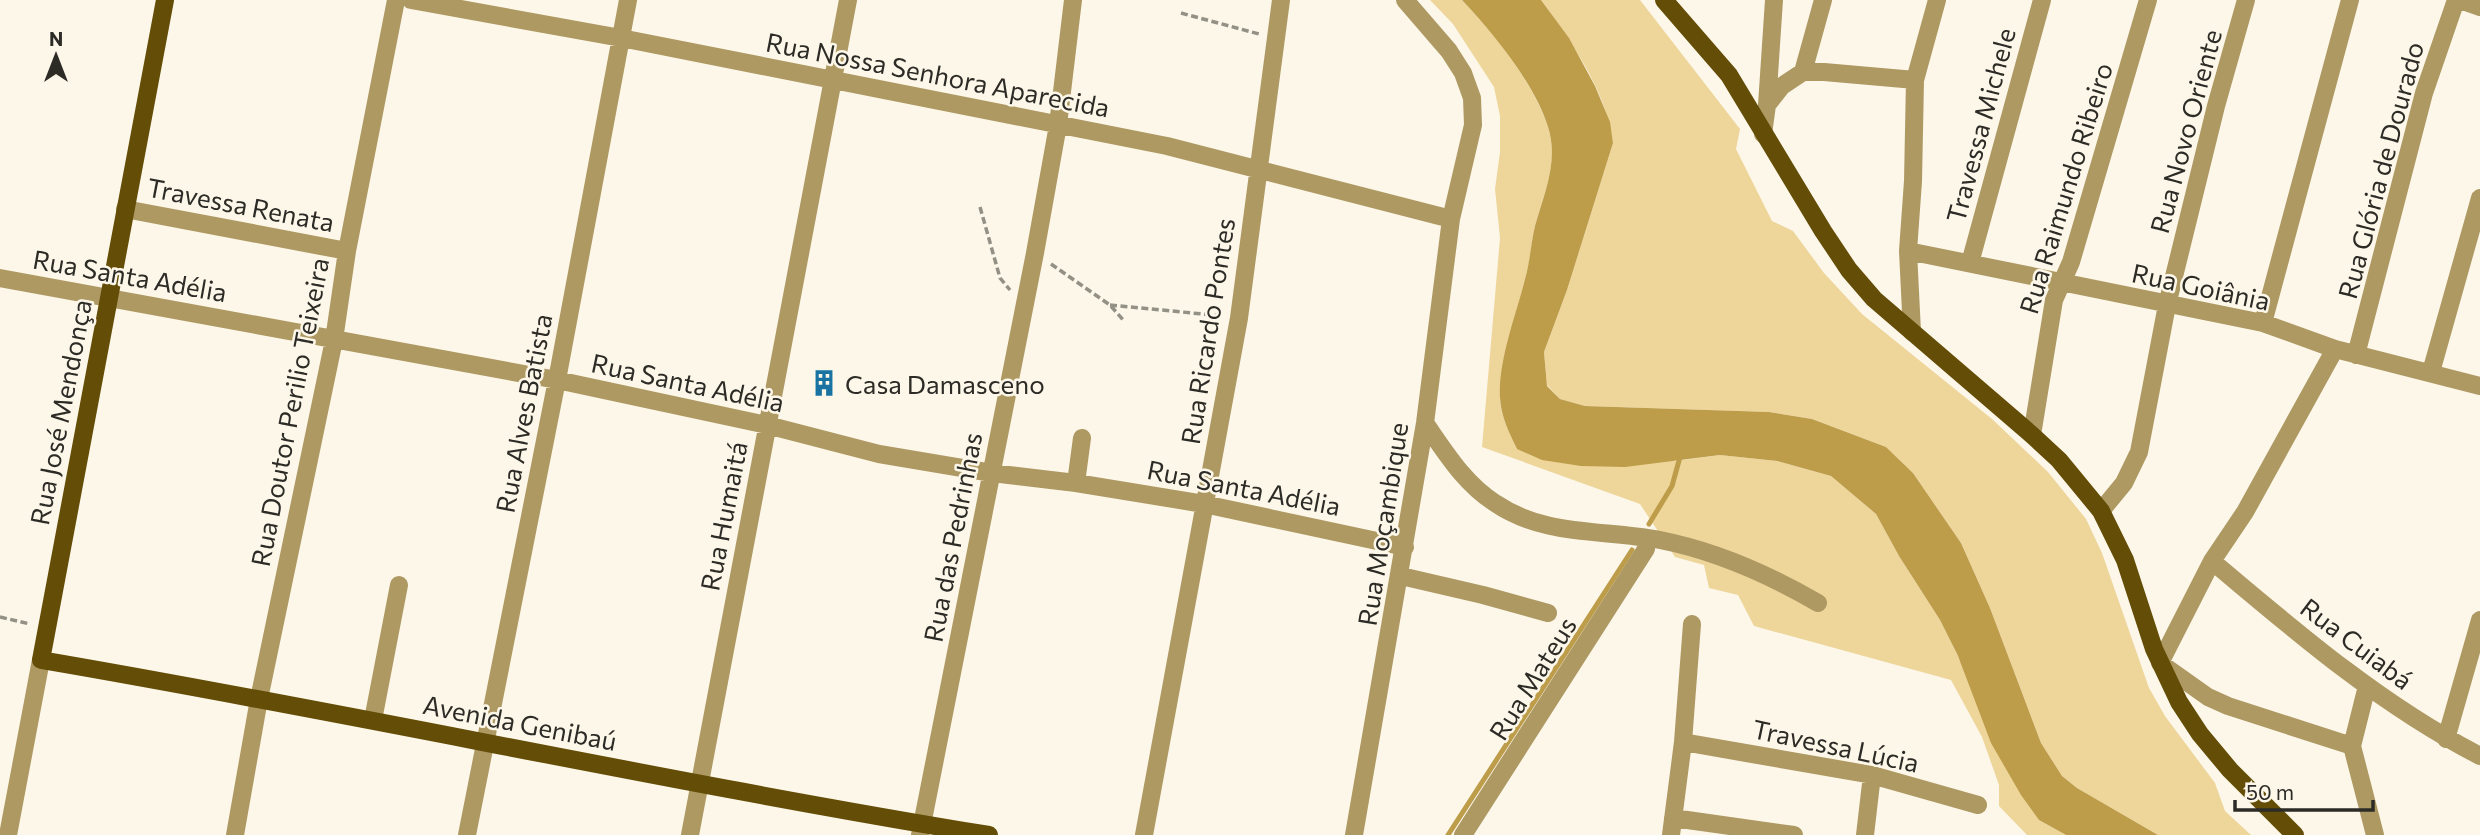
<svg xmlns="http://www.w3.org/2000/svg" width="2480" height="835" font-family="Commissioner,sans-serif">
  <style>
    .green { fill: #eed69b }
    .water { fill: #bd9c4a }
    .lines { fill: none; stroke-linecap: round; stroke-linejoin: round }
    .stream { stroke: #bd9c4a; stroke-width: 5 }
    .path { stroke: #939086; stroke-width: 3.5; stroke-dasharray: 7 3.5; stroke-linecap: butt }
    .minor { stroke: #ae9963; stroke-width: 18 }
    .major { stroke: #644d06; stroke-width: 18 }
    .labels { text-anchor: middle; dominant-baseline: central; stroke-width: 5; stroke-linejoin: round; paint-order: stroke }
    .street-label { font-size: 26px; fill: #2d2b26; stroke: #fcf7e9 }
    .poi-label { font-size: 26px; fill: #2d2b26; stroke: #fcf7e9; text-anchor: start }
  </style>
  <rect width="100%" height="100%" fill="#fcf7e9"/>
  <path class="green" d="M 1430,0 L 1462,0 C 1494,34 1534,83 1548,127 C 1559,161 1544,194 1535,226 C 1532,240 1531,254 1528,268 C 1517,310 1502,354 1500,398 C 1500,416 1510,433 1517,449 L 1676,461 L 1720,455 L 1777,461 L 1831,476 L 1876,514 L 1899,556 L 1940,620 L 2039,820 L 2066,835 L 2027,835 L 1999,806 L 1999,785 L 1982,737 L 1951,680 L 1754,626 L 1738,595 L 1709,588 L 1704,565 L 1675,557 L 1640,504 L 1482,447 L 1500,238 L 1495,189 L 1500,152 L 1500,116 L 1494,87 L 1453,24 Z
    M 1541,0 L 1640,0 L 1740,129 L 1736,149 L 1772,221 L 1793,231 L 1824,273 L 1862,314 L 1992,419 L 2048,472 L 2086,519 L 2102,553 L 2149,688 L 2165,716 L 2215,783 L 2225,811 L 2251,835 L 2158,835 L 2077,788 L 2062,776 L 2041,743 L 1990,608 L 1961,543 L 1913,473 L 1886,447 L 1812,419 L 1769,412 L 1585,406 L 1560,399 L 1547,385 L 1544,352 L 1567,290 L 1613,143 C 1606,90 1572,43 1541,0 Z"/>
  <path class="water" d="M 1462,0 L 1541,0 L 1569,38 L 1595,86 L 1610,122 L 1613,143 L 1567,290 L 1544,352 L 1547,386 L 1560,399 L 1585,406 L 1769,412 L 1812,419 L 1886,447 L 1913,473 L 1961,543 L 1990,608 L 2041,743 L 2062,776 L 2077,788 L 2158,835 L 2066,835 L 2039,820 L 2021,795 L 1991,743 L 1958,656 L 1940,620 L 1899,556 L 1876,514 L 1831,476 L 1777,461 L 1720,455 L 1625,467 L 1581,466 L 1542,460 L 1517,449 C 1509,432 1501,417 1500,398 C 1498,361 1516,315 1525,279 C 1530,262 1531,243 1535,226 C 1544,194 1559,161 1548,127 C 1535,84 1493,33 1462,0 Z"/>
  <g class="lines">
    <path class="stream" d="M 1649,524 L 1672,486 L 1680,457
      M 1448,835 L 1632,550"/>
    <path class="path" d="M 1181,13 L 1259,34
      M 980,207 L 1000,278 L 1010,290
      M 1051,264 L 1110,305 L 1125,322
      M 1110,305 L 1223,316
      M 0,617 L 30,624"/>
    <path class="minor" d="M 411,0 L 621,38 L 1167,146 L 1451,219
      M 2460,0 L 2480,7
      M 1803,72 L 1823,0
      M 1767,105 L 1774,0
      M 1763,134 L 1767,105 L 1782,86 L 1803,72 L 1824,72 L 1915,80
      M 125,209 L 347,251
      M 1908,251 L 2263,323 L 2335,349 L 2480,386
      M 1970,263 L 2042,0
      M 0,278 L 557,380 L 767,425 L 879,454 L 992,473 L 1076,483 L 1204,504 L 1405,547
      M 2263,323 L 2350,0
      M 1912,332 L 1908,251 L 1913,181 L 1915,80 L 1937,0
      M 2335,349 L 2245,512 L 2212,561 L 2160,663 L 2208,697 L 2228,706 L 2352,746
      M 2356,355 L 2424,93 L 2456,0
      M 2431,372 L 2480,198
      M 1425,423 C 1446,453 1464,483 1495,503 C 1545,537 1603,529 1660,540 C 1716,551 1768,574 1818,603
      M 2032,435 L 2054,300 L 2071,262 L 2148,0
      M 1076,483 L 1082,438
      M 2101,511 L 2124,483 L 2139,452 L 2167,305 L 2216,106 L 2246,0
      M 2212,561 C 2296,632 2381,705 2480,756
      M 1401,576 L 1483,595 L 1548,613
      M 2367,686 L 2352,746 L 2375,835
      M 373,720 L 399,585
      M 2446,739 L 2480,620
      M 1683,742 L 1872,775 L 1978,805
      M 1673,818 L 1794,835
      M 8,835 L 41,660
      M 235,835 L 259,699 L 334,340 L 347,251 L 396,0
      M 467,835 L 557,380 L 628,0
      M 690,835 L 848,0
      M 920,835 L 1035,253 L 1058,125 L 1073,0
      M 1144,835 L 1239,318 L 1281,0
      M 1354,835 L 1425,423 L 1451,219 L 1473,125 L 1472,98 L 1463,73 L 1449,51 L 1405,0
      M 1463,835 L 1646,549
      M 1671,835 L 1683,742 L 1692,624
      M 1865,835 L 1872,775"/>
    <path class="major" d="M 165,0 L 41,660 C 358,714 671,783 989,835
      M 1664,0 L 1729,75 L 1823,231 L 1849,270 L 1874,299 L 2032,435 L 2059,460 L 2101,511 L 2125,560 L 2154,649 L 2179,702 L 2200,734 L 2230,770 L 2295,835"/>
  </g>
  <defs>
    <symbol id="building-bare" viewBox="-9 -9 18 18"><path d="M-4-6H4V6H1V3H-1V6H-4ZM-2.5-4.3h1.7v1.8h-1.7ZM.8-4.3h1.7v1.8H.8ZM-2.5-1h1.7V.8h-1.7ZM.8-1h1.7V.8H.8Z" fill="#1973a2" stroke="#fcf7e9" stroke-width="2.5" paint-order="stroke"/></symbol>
  </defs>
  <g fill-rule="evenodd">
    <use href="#building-bare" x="805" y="364" width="38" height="38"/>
  </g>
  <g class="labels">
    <g class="street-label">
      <text transform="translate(938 74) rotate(11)">Rua Nossa Senhora Aparecida</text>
      <text transform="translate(1980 125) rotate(-75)">Travessa Michele</text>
      <text transform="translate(2185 131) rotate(-75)">Rua Novo Oriente</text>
      <text transform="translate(2380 170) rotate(-75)">Rua Glória de Dourado</text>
      <text transform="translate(2065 188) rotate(-73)">Rua Raimundo Ribeiro</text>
      <text transform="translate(241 204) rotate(11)">Travessa Renata</text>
      <text transform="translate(130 275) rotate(10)">Rua Santa Adélia</text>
      <text transform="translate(2201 286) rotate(12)">Rua Goiânia</text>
      <text transform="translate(1207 331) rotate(-81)">Rua Ricardo Pontes</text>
      <text transform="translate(688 382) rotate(12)">Rua Santa Adélia</text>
      <text transform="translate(60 412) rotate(-79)">Rua José Mendonça</text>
      <text transform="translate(289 412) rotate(-79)">Rua Doutor Perilio Teixeira</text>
      <text transform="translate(523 413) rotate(-79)">Rua Alves Batista</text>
      <text transform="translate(1244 487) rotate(11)">Rua Santa Adélia</text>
      <text transform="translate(723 516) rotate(-79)">Rua Humaitá</text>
      <text transform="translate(1382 524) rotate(-81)">Rua Moçambique</text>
      <text transform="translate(952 537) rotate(-79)">Rua das Pedrinhas</text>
      <text transform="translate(2357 643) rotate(37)">Rua Cuiabá</text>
      <text transform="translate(1532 678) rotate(-58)">Rua Mateus</text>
      <text transform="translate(520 722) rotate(11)">Avenida Genibaú</text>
      <text transform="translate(1836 745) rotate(12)">Travessa Lúcia</text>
    </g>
    <g class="poi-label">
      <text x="845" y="383">Casa Damasceno</text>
    </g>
  </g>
  <g transform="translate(56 56)" stroke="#fcf7e9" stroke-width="5" paint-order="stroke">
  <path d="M0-5L12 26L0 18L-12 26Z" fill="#2d2b26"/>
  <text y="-10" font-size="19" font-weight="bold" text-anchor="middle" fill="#2d2b26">N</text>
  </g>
  <path d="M2235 800v10h138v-10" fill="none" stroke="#2d2b26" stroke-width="3.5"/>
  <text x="2246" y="800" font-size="21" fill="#2d2b26" stroke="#fcf7e9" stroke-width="5" paint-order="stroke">50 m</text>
</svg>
